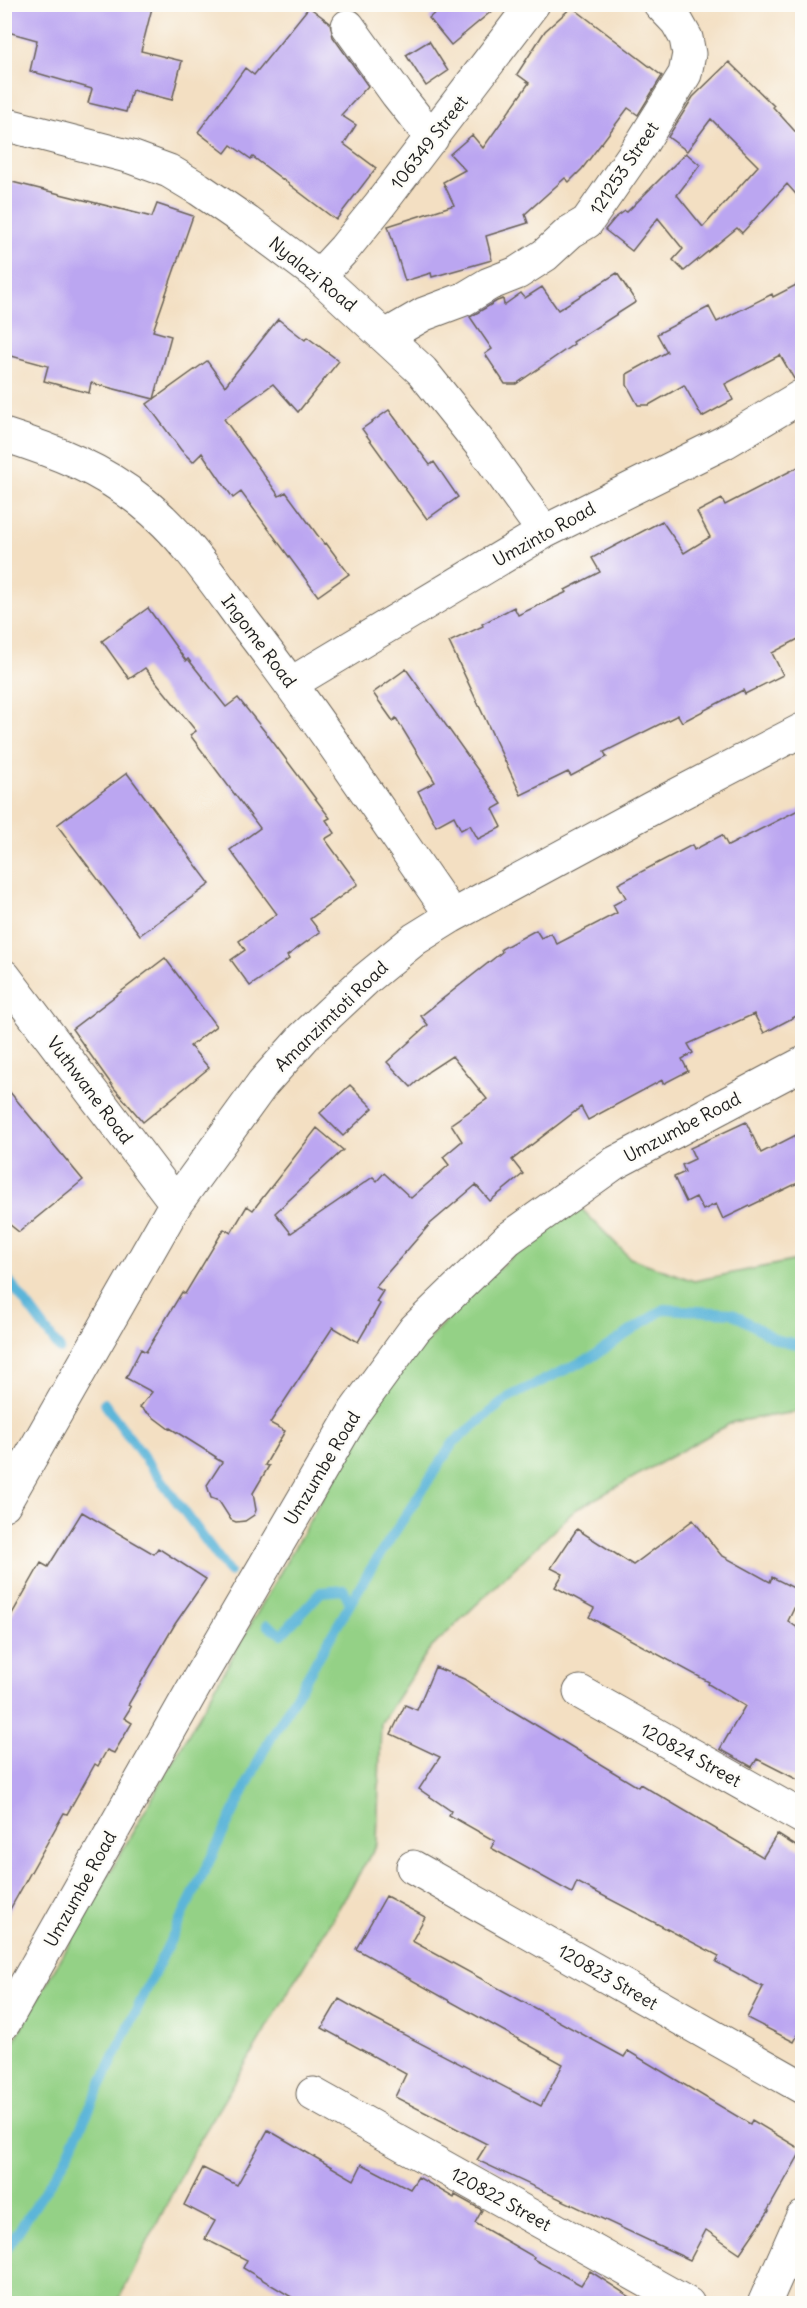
<svg xmlns="http://www.w3.org/2000/svg" width="807" height="2308" font-family="Delius,sans-serif">
  <style>
    .green { fill: #94d186; stroke: #587651; stroke-width: 1.5 }
    .lines { fill: none; stroke-linecap: round; stroke-linejoin: round }
    .stream { stroke: #5bb5d9; stroke-width: 10 }
    .building { fill: #bba6f1 }
    .minor-casing { stroke: #676056; stroke-width: 35 }
    .minor { stroke: #fff; stroke-width: 33 }
    .labels { text-anchor: middle; dominant-baseline: central; stroke-width: 5; stroke-linejoin: round; paint-order: stroke }
    .street-label { font-size: 18px; fill: #1c1c1c; stroke: #fdfcf7 }
  </style>
  <rect width="100%" height="100%" fill="#fdfcf7"/>
  <filter id="ink" filterUnits="userSpaceOnUse"><feTurbulence type="fractalNoise" baseFrequency=".0167" numOctaves="2"/><feDisplacementMap in="SourceGraphic" scale="12" xChannelSelector="R" yChannelSelector="G"/><feConvolveMatrix kernelMatrix="1 2 1 2 8 2 1 2 1" color-interpolation-filters="sRGB"/></filter>
  <filter id="wash" filterUnits="userSpaceOnUse"><feTurbulence type="fractalNoise" baseFrequency=".008" numOctaves="4" result="noise"/><feDisplacementMap in="SourceGraphic" scale="24" xChannelSelector="R" yChannelSelector="G"/><feGaussianBlur stdDeviation="1.35" result="paint"/><feColorMatrix in="noise" values="0 0 0 0 0 0 0 0 0 0 0 0 0 0 0 0 0 1.4 0 .05"/><feComposite in="paint" operator="in"/></filter>
  <g filter="url(#wash)">
    <rect width="100%" height="100%" fill="#f3dfc2"/>
    <path class="green" d="M 574,1201 L 630,1258 L 694,1281 L 802,1259 L 802,1411 L 733,1422 L 575,1510 L 428,1651 L 381,1723 L 377,1844 L 194,2150 L 117,2303 L 5,2304 L 5,2057 L 385,1388 L 465,1299 Z"/>
    <g class="lines">
      <path class="stream" d="M 4,1274 L 60,1349
        M 104,1403 L 229,1572
        M 267,1625 L 282,1634 L 321,1592 L 344,1590 L 350,1603
        M 4,2253 L 65,2160 L 149,1984 L 264,1750 L 370,1570 L 453,1443 L 509,1397 L 592,1357 L 664,1309 L 732,1313 L 777,1340 L 802,1345"/>
    </g>
    <g id="blocks">
      <path class="building" d="M 4,4 L 153,4 L 141,51 L 182,61 L 172,100 L 132,90 L 126,112 L 88,103 L 92,89 L 30,71 L 37,40 L 4,31 Z
        M 445,4 L 500,4 L 451,45 L 429,18 Z
        M 309,7 L 330,23 L 333,37 L 368,86 L 341,115 L 356,125 L 344,144 L 376,168 L 336,220 L 253,157 L 251,159 L 231,145 L 225,153 L 198,132 L 245,68 L 254,75 Z
        M 572,7 L 662,76 L 638,115 L 628,108 L 582,169 L 569,182 L 565,178 L 525,214 L 528,223 L 486,236 L 492,260 L 432,277 L 431,273 L 405,281 L 388,226 L 454,205 L 443,182 L 465,170 L 450,154 L 472,135 L 483,148 L 529,83 L 517,74 L 545,31 Z
        M 429,41 L 448,71 L 426,86 L 406,55 Z
        M 729,62 L 774,106 L 773,107 L 802,139 L 802,201 L 787,184 L 742,233 L 737,228 L 684,271 L 673,260 L 683,249 L 658,218 L 632,251 L 605,230 L 615,218 L 625,211 L 627,212 L 686,153 L 700,165 L 677,195 L 703,227 L 758,166 L 711,119 L 687,151 L 668,137 L 693,97 Z
        M 4,180 L 152,217 L 157,204 L 193,216 L 153,331 L 171,336 L 154,399 L 91,383 L 89,393 L 44,381 L 48,366 L 4,354 Z
        M 617,273 L 636,302 L 573,342 L 574,344 L 516,384 L 505,384 L 485,354 L 492,349 L 470,317 L 497,301 L 503,299 L 504,305 L 521,293 L 525,298 L 542,287 L 558,310 Z
        M 802,282 L 802,377 L 794,379 L 780,355 L 725,384 L 733,400 L 702,417 L 684,385 L 649,405 L 638,405 L 627,385 L 627,374 L 667,352 L 657,334 L 709,307 L 717,322 L 772,294 L 773,297 Z
        M 278,319 L 305,340 L 307,337 L 339,361 L 298,412 L 273,384 L 224,419 L 279,496 L 286,492 L 324,544 L 326,543 L 349,574 L 318,596 L 241,492 L 233,498 L 202,453 L 193,462 L 181,450 L 147,404 L 207,361 L 225,386 Z
        M 389,410 L 430,465 L 434,462 L 458,497 L 427,519 L 362,429 Z
        M 802,465 L 802,637 L 772,653 L 783,675 L 745,694 L 743,690 L 682,722 L 678,715 L 604,752 L 607,757 L 571,776 L 568,772 L 521,795 L 449,642 L 483,626 L 482,624 L 514,607 L 518,615 L 567,592 L 565,590 L 600,572 L 592,558 L 662,521 L 684,553 L 710,537 L 697,512 L 722,499 L 725,505 Z
        M 148,608 L 186,661 L 188,659 L 226,707 L 238,698 L 270,738 L 330,818 L 326,820 L 335,833 L 325,839 L 358,884 L 310,919 L 320,932 L 287,956 L 289,959 L 250,986 L 231,960 L 245,950 L 239,941 L 277,914 L 230,850 L 260,828 L 190,735 L 196,731 L 145,668 L 129,679 L 102,641 Z
        M 406,669 L 502,804 L 493,809 L 502,827 L 478,839 L 470,825 L 461,830 L 454,816 L 436,826 L 418,791 L 435,782 L 396,718 L 393,721 L 373,693 Z
        M 127,773 L 210,884 L 140,935 L 57,825 Z
        M 802,808 L 802,1013 L 764,1033 L 754,1014 L 688,1044 L 693,1053 L 682,1059 L 688,1071 L 663,1084 L 662,1080 L 588,1120 L 581,1107 L 512,1160 L 523,1174 L 490,1201 L 476,1185 L 430,1224 L 375,1287 L 383,1291 L 376,1302 L 380,1304 L 358,1342 L 333,1327 L 270,1423 L 285,1431 L 265,1465 L 269,1466 L 253,1493 L 256,1510 L 254,1515 L 245,1521 L 236,1522 L 231,1520 L 219,1501 L 211,1498 L 207,1485 L 222,1462 L 215,1458 L 216,1457 L 170,1428 L 169,1429 L 140,1407 L 152,1392 L 126,1378 L 141,1349 L 146,1352 L 182,1292 L 185,1294 L 224,1229 L 231,1233 L 247,1206 L 253,1210 L 317,1128 L 343,1150 L 275,1213 L 291,1233 L 373,1177 L 377,1181 L 384,1173 L 411,1198 L 449,1165 L 443,1157 L 462,1141 L 451,1124 L 487,1099 L 452,1056 L 429,1071 L 411,1087 L 387,1062 L 428,1025 L 421,1016 L 502,952 L 501,949 L 536,930 L 541,938 L 551,933 L 557,944 L 617,913 L 613,905 L 626,898 L 618,884 L 692,845 L 694,850 L 722,835 L 728,846 Z
        M 165,958 L 216,1026 L 190,1046 L 209,1068 L 143,1122 L 114,1088 L 72,1029 Z
        M 4,1085 L 83,1180 L 19,1232 L 4,1220 Z
        M 350,1085 L 373,1108 L 343,1136 L 320,1113 Z
        M 746,1122 L 761,1153 L 802,1132 L 802,1181 L 723,1219 L 716,1204 L 703,1210 L 696,1197 L 686,1202 L 674,1177 L 685,1172 L 682,1165 L 695,1159 L 690,1148 Z
        M 82,1512 L 154,1554 L 158,1548 L 206,1579 L 175,1624 L 128,1705 L 131,1707 L 124,1718 L 132,1723 L 114,1753 L 107,1750 L 98,1766 L 95,1764 L 67,1814 L 64,1813 L 4,1920 L 4,1628 L 41,1563 L 48,1567 Z
        M 693,1520 L 721,1555 L 770,1582 L 772,1577 L 802,1592 L 788,1621 L 802,1631 L 802,1782 L 757,1759 L 752,1767 L 720,1749 L 745,1706 L 708,1684 L 709,1682 L 589,1617 L 594,1608 L 555,1587 L 563,1574 L 551,1568 L 577,1529 L 633,1565 Z
        M 435,1667 L 464,1679 L 501,1704 L 638,1787 L 640,1784 L 763,1857 L 777,1834 L 802,1850 L 802,2027 L 794,2042 L 747,2018 L 763,1987 L 716,1962 L 719,1956 L 577,1882 L 572,1893 L 491,1848 L 495,1841 L 449,1815 L 451,1811 L 419,1789 L 440,1757 L 391,1734 L 405,1705 L 417,1710 Z
        M 386,1896 L 425,1917 L 412,1941 L 624,2057 L 628,2051 L 750,2124 L 752,2120 L 802,2150 L 768,2210 L 769,2211 L 740,2253 L 706,2230 L 690,2260 L 477,2160 L 487,2144 L 395,2097 L 406,2074 L 322,2028 L 339,1999 L 374,2019 L 541,2106 L 563,2064 L 356,1949 Z
        M 268,2130 L 354,2180 L 362,2164 L 410,2189 L 418,2177 L 454,2198 L 455,2195 L 482,2210 L 475,2223 L 534,2257 L 533,2259 L 581,2285 L 590,2271 L 641,2304 L 303,2304 L 243,2268 L 247,2260 L 205,2239 L 215,2221 L 184,2205 L 203,2168 L 237,2185 Z"/>
    </g>
  </g>
  <g filter="url(#ink)">
    <use href="#blocks" fill-opacity="0" stroke="#676056" stroke-width="1.5"/>
    <g class="lines">
      <defs>
        <path id="minor" d="M 348,26 L 397,94 L 432,138
          M 4,124 L 131,157 L 169,171 L 199,189 L 247,222 L 319,276 L 422,371 L 482,446 L 544,532
          M 319,276 L 344,249 L 378,207 L 533,4
          M 386,336 L 424,314 L 464,299 L 489,284 L 517,273 L 545,255 L 570,232 L 587,222 L 642,143 L 685,74 L 689,54 L 686,38 L 677,22 L 660,4
          M 4,435 C 55,451 101,469 142,502 C 184,535 214,581 245,623 C 318,718 384,818 452,916
          M 292,683 L 544,532 L 725,442 L 802,396
          M 4,976 L 176,1203
          M 4,1504 L 176,1203 L 263,1083 L 304,1037 L 366,979 L 415,939 L 452,916 L 652,808 L 802,730
          M 580,1692 L 802,1817
          M 413,1867 L 802,2087
          M 4,2023 L 194,1687 L 355,1411 L 415,1329 L 508,1239 L 613,1164 L 802,1064
          M 313,2094 L 688,2304
          M 764,2304 L 802,2218"/>
      </defs>
      <use href="#minor" class="minor-casing"/>
      <use href="#minor" class="minor"/>
    </g>
  </g>
  <g class="labels">
    <g class="street-label">
      <text transform="translate(429 142) rotate(-52)">106349 Street</text>
      <text transform="translate(624 168) rotate(-56)">121253 Street</text>
      <text transform="translate(313 274) rotate(39)">Nyalazi Road</text>
      <text transform="translate(544 534) rotate(-29)">Umzinto Road</text>
      <text transform="translate(259 641) rotate(53)">Ingome Road</text>
      <text transform="translate(331 1016) rotate(-44)">Amanzimtoti Road</text>
      <text transform="translate(90 1090) rotate(53)">Vuthwane Road</text>
      <text transform="translate(682 1127) rotate(-28)">Umzumbe Road</text>
      <text transform="translate(322 1468) rotate(-59)">Umzumbe Road</text>
      <text transform="translate(691 1755) rotate(29)">120824 Street</text>
      <text transform="translate(80 1889) rotate(-61)">Umzumbe Road</text>
      <text transform="translate(608 1977) rotate(30)">120823 Street</text>
      <text transform="translate(501 2199) rotate(29)">120822 Street</text>
    </g>
  </g>
  <rect width="807" height="2308" fill="none" stroke="#fdfcf7" stroke-width="24"/>
</svg>
